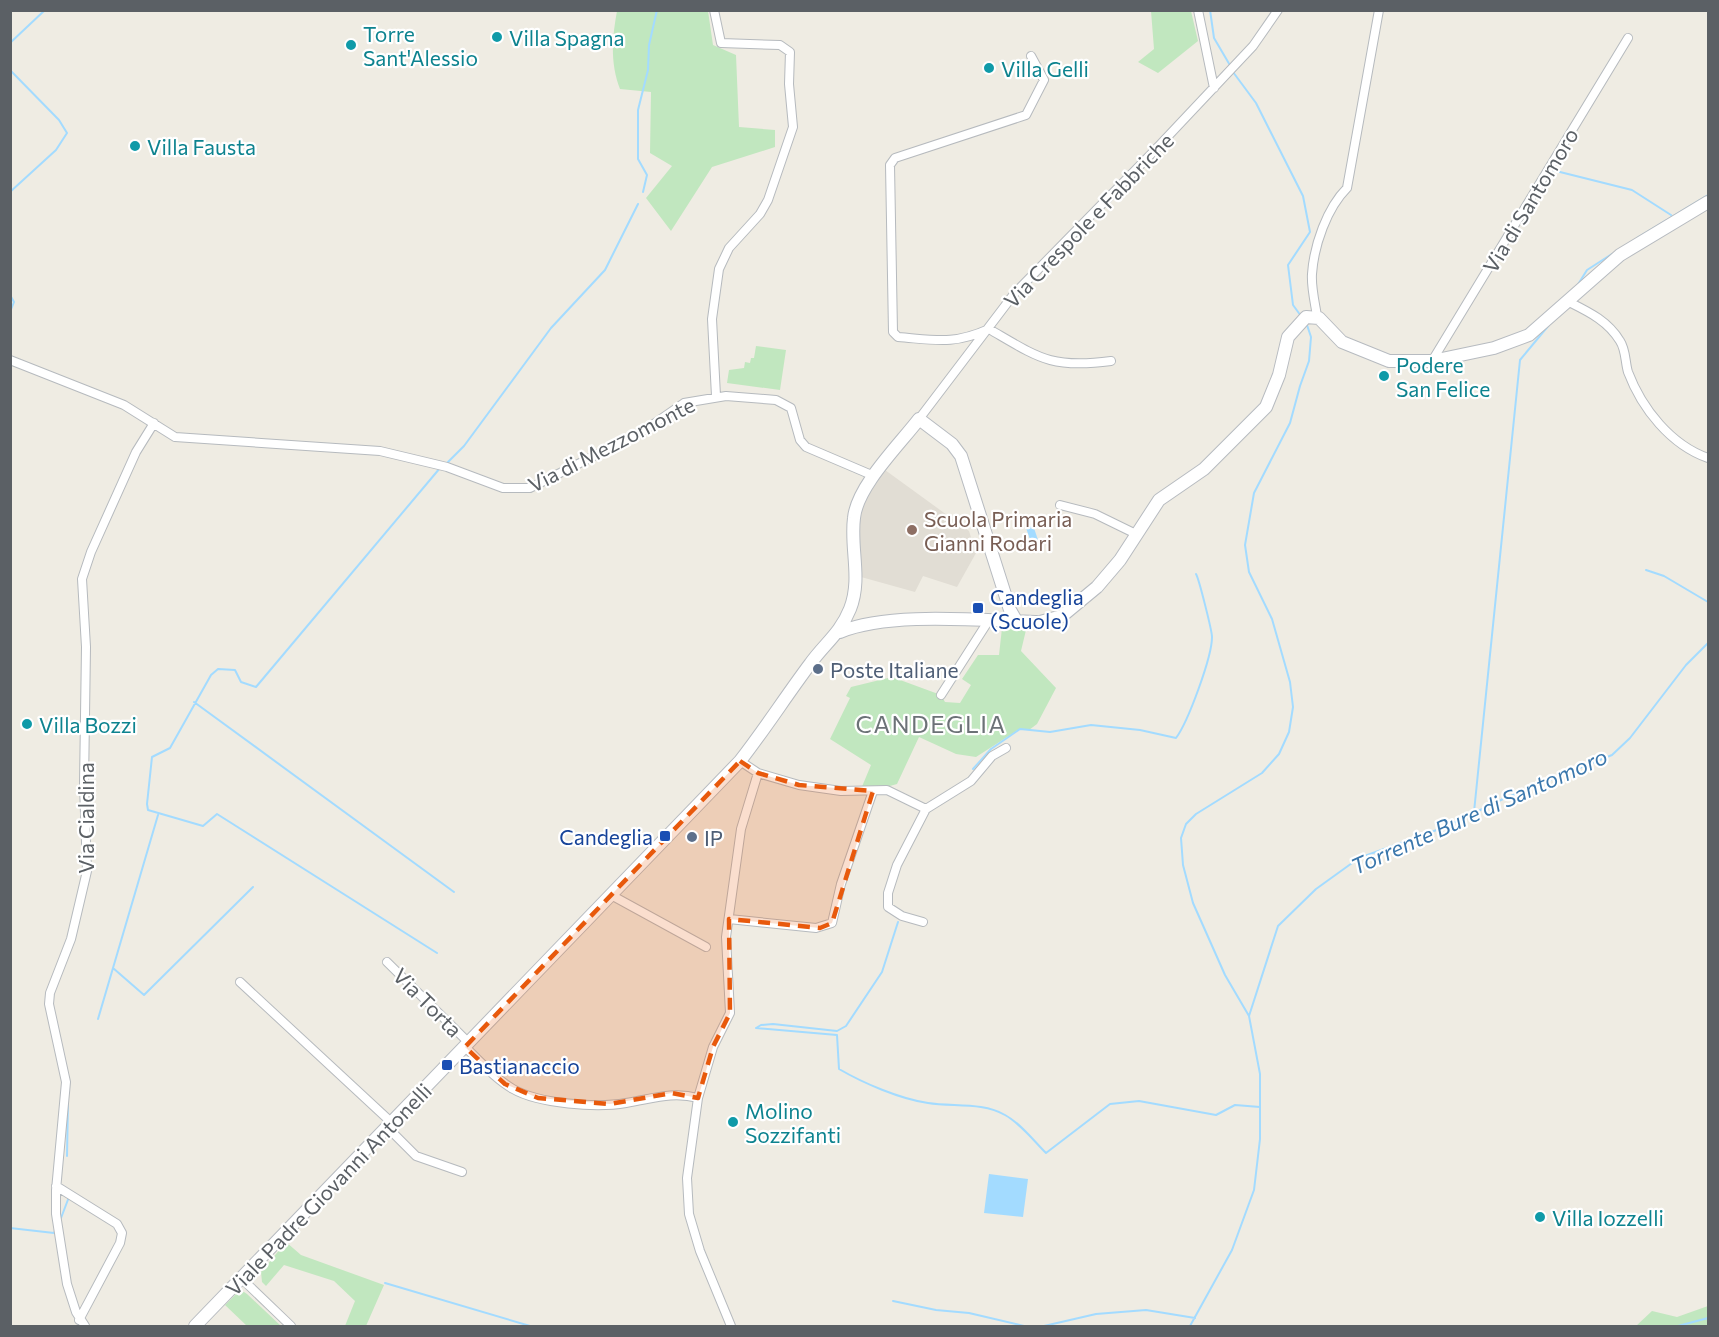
<svg xmlns="http://www.w3.org/2000/svg" width="1719" height="1337" font-family="Commissioner,sans-serif">
  <style>
    .education { fill: #e1ddd4 }
    .green { fill: #c1e7bf }
    .water { fill: #a3dbff }
    .lines { fill: none; stroke-linecap: round; stroke-linejoin: round }
    .stream { stroke: #a3dbff; stroke-width: 2 }
    .street-casing { stroke: #b6babe; stroke-width: 10 }
    .secondary-casing { stroke: #b7bbc0; stroke-width: 14 }
    .street { stroke: #fff; stroke-width: 8 }
    .secondary { stroke: #fff; stroke-width: 12 }
    .marked { fill: #e8590c; fill-opacity: 0.2; stroke: #e8590c; stroke-width: 4.5; stroke-dasharray: 12 8; stroke-linejoin: round }
    .culture-dot { fill: #0f9aa8; stroke: #fff; stroke-width: 2 }
    .education-dot { fill: #8d6e63; stroke: #fff; stroke-width: 2 }
    .transit-dot { fill: #1a4fb4; stroke: #fff; stroke-width: 2 }
    .service-dot { fill: #5c6f8a; stroke: #fff; stroke-width: 2 }
    .labels { text-anchor: middle; dominant-baseline: central; stroke-width: 4.5; stroke-linejoin: round; paint-order: stroke }
    .culture-label { font-size: 21px; fill: #0d838f; stroke: #fff; text-anchor: start }
    .street-label { font-size: 21px; fill: #5b6065; stroke: #fff }
    .education-label { font-size: 21px; fill: #785e54; stroke: #fff; text-anchor: start }
    .transit-label { font-size: 21px; fill: #164399; stroke: #fff; text-anchor: start }
    .service-label { font-size: 21px; fill: #4e5e75; stroke: #fff; text-anchor: start }
    .water-label { font-size: 22px; font-style: italic; fill: #3a77ac; stroke: #fff }
    .quarter-label { font-size: 24px; letter-spacing: 1.5px; fill: #6c7277; stroke: #fff }
  </style>
  <rect width="100%" height="100%" fill="#efece3"/>
  <path class="education" d="M 885,470 L 969,531 L 976,553 L 957,587 L 923,576 L 915,592 L 861,577 L 859,517 L 866,499 Z"/>
  <path class="green" d="M 617,11 L 708,11 L 713,45 L 736,55 L 739,127 L 775,130 L 775,147 L 712,167 L 671,231 L 646,198 L 672,166 L 650,153 L 651,92 L 620,89 C 610,63 612,38 617,11 Z
    M 1151,11 L 1191,11 L 1198,41 L 1158,73 L 1138,62 L 1154,49 Z
    M 756,346 L 786,350 L 780,390 L 727,383 L 729,370 L 744,368 L 745,362 L 750,363 L 751,358 L 754,358 Z
    M 1002,628 L 1026,630 L 1021,651 L 1056,688 L 1037,724 L 1029,730 L 1018,730 L 976,757 L 956,754 L 919,737 L 897,784 L 879,789 L 861,789 L 871,765 L 830,739 L 850,698 L 846,696 L 851,687 L 892,677 L 941,695 L 945,702 L 960,703 L 971,685 L 962,679 L 978,655 L 999,655 Z
    M 286,1242 L 301,1255 L 384,1285 L 366,1326 L 345,1326 L 355,1301 L 334,1281 L 284,1265 L 266,1286 L 262,1282 L 261,1272 Z
    M 244,1292 L 247,1294 L 281,1326 L 247,1326 L 225,1305 L 236,1294 Z
    M 1708,1306 L 1708,1326 L 1636,1326 L 1652,1311 L 1677,1317 Z"/>
  <path class="water" d="M 1033,525 L 1039,543 L 1032,545 L 1026,528 Z
    M 989,1174 L 1028,1179 L 1023,1217 L 984,1213 Z"/>
  <g class="lines">
    <path class="stream" d="M 1210,10 L 1214,38 L 1231,67
      M 10,43 L 45,10
      M 10,70 L 59,120 L 67,133 L 56,150 L 10,192
      M 1233,72 L 1256,103 L 1303,196 L 1310,232 L 1288,265 L 1293,305 L 1301,316
      M 1552,170 L 1632,190 L 1671,215
      M 643,192 L 647,175 L 638,159 L 638,110 L 648,70 L 649,45 L 657,10
      M 1637,238 L 1708,195
      M 1577,286 L 1587,270 L 1612,254
      M 10,295 L 14,302 L 10,312
      M 445,465 L 464,446 L 551,328 L 605,270 L 638,204
      M 1646,570 L 1664,576 L 1708,602
      M 194,702 L 454,892
      M 973,769 L 991,749 L 1020,729 L 1050,732 L 1091,725 L 1140,730 L 1176,738 C 1188,722 1212,657 1212,637 C 1212,631 1199,579 1196,574
      M 1474,812 L 1520,360 L 1549,325
      M 437,953 L 217,814 L 203,826 L 148,810 L 147,804 L 152,757 L 170,748 L 211,675 L 218,669 L 235,670 L 241,682 L 256,687 L 440,468
      M 113,968 L 144,995 L 253,887
      M 1249,1016 L 1278,926 L 1316,889 L 1359,858 L 1445,827 L 1503,799 L 1612,755 L 1630,738 L 1686,665 L 1708,643
      M 98,1019 L 158,815
      M 756,1028 L 837,1035 L 839,1069 C 863,1083 900,1099 928,1103 C 953,1107 983,1102 1005,1115 C 1021,1124 1033,1140 1046,1153 L 1110,1104 L 1139,1101 L 1216,1115 L 1235,1105 L 1260,1107
      M 756,1028 L 761,1025 L 773,1024 L 837,1031 L 846,1026 L 882,972 L 898,922
      M 67,1156 L 68,1102
      M 61,1218 L 69,1197
      M 10,1228 L 54,1233 L 56,1229
      M 385,1283 L 530,1326
      M 893,1301 L 936,1310 L 969,1313 L 1024,1326
      M 1044,1326 L 1096,1314 L 1146,1310 L 1195,1318
      M 1190,1326 L 1232,1250 L 1254,1190 L 1260,1139 L 1260,1074 L 1249,1016 L 1225,975 L 1193,903 L 1183,865 L 1181,838 L 1186,824 L 1196,814 L 1262,773 L 1279,754 L 1289,732 L 1293,707 L 1290,682 L 1272,619 L 1249,572 L 1245,545 L 1254,493 L 1290,423 L 1300,386 L 1309,361 L 1311,337 L 1306,322
      M 1678,1326 L 1708,1318"/>
    <defs>
      <path id="street" d="M 714,10 L 721,43 L 780,45 L 790,52 L 789,84 L 793,127 L 768,200 L 760,214 L 729,248 L 719,269 L 712,319 L 716,396
        M 1198,10 L 1214,88
        M 1031,56 L 1044,80 L 1026,115 L 895,158 L 890,165 L 893,332 L 898,337 C 936,340 953,345 989,329 C 1039,358 1051,369 1111,361
        M 1569,302 C 1589,312 1608,321 1620,341 C 1626,350 1625,362 1628,372 C 1642,409 1671,445 1708,458
        M 1317,316 C 1315,303 1311,287 1312,274 C 1314,245 1327,208 1347,188 L 1379,10
        M 10,360 L 124,405 L 175,437 L 380,451 L 447,467 L 503,488 L 530,488 L 642,432 L 684,403 L 726,396 L 776,400 L 791,408 L 800,440 L 806,447 L 874,476
        M 1432,361 L 1628,38
        M 919,419 L 1014,294 L 1155,150 L 1253,46 L 1278,10
        M 1060,505 L 1095,514 L 1136,534
        M 941,695 L 989,620
        M 740,761 L 758,773 L 799,785 L 841,791 L 887,790 L 926,809
        M 611,895 L 706,947
        M 729,919 L 816,928 L 832,923 L 841,884 L 873,791
        M 923,922 L 902,916 L 888,907 L 888,893 L 897,865 L 926,809 L 971,781 L 992,756 L 1006,748
        M 387,962 L 469,1043
        M 240,982 L 391,1122
        M 465,1047 C 480,1061 495,1079 513,1089 C 539,1104 597,1108 626,1103 C 652,1099 672,1091 698,1098
        M 387,1127 L 416,1156 L 462,1172
        M 56,1186 L 117,1224 L 122,1233 L 120,1243 L 79,1320
        M 241,1278 L 291,1326
        M 85,1326 L 76,1312 L 67,1284 L 56,1214 L 56,1190 L 66,1082 L 49,1004 L 50,993 L 71,939 L 87,871 L 84,785 L 86,647 L 82,579 L 91,552 L 136,452 L 154,423
        M 731,1326 L 700,1251 L 689,1214 L 687,1178 L 698,1098 L 713,1047 L 730,1013 L 726,937 L 741,829 L 758,773"/>
      <path id="secondary" d="M 840,632 C 891,611 984,621 1040,622 L 1062,616 L 1097,587 L 1120,560 L 1159,500 L 1204,469 L 1266,407 L 1279,375 L 1288,337 L 1306,317 L 1319,318 L 1342,342 L 1389,361 L 1432,361 L 1494,348 L 1529,335 L 1620,255 L 1708,202
        M 195,1326 L 740,761 C 765,729 786,696 810,664 C 825,643 840,634 850,609 C 862,579 850,548 854,518 C 857,486 900,444 919,419 L 952,444 L 961,456 L 1010,610 L 1017,622"/>
    </defs>
    <use href="#street" class="street-casing"/>
    <use href="#secondary" class="secondary-casing"/>
    <use href="#street" class="street"/>
    <use href="#secondary" class="secondary"/>
  </g>
  <path class="marked" d="M 740,761 L 758,773 L 799,785 L 873,791 L 832,923 L 820,928 L 729,919 L 730,1013 L 713,1047 L 698,1098 L 672,1093 L 610,1104 L 538,1098 L 505,1084 L 465,1047 Z"/>
  <g class="culture-dot">
    <circle cx="497" cy="37" r="6"/>
    <circle cx="351" cy="45" r="6"/>
    <circle cx="989" cy="68" r="6"/>
    <circle cx="135" cy="146" r="6"/>
    <circle cx="1384" cy="376" r="6"/>
    <circle cx="27" cy="724" r="6"/>
    <circle cx="733" cy="1122" r="6"/>
    <circle cx="1540" cy="1217" r="6"/>
  </g>
  <circle class="education-dot" cx="912" cy="530" r="6"/>
  <g class="transit-dot">
    <rect x="972" y="602" width="12" height="12" rx="3"/>
    <rect x="659" y="830" width="12" height="12" rx="3"/>
    <rect x="441" y="1059" width="12" height="12" rx="3"/>
  </g>
  <g class="service-dot">
    <circle cx="818" cy="669" r="6"/>
    <circle cx="692" cy="837" r="6"/>
  </g>
  <g class="labels">
    <g class="culture-label">
      <text x="363" y="33">Torre<tspan x="363" dy="24">Sant'Alessio</tspan></text>
      <text x="509" y="37">Villa Spagna</text>
      <text x="1001" y="68">Villa Gelli</text>
      <text x="147" y="146">Villa Fausta</text>
      <text x="1396" y="364">Podere<tspan x="1396" dy="24">San Felice</tspan></text>
      <text x="39" y="724">Villa Bozzi</text>
      <text x="745" y="1110">Molino<tspan x="745" dy="24">Sozzifanti</tspan></text>
      <text x="1552" y="1217">Villa Iozzelli</text>
    </g>
    <g class="street-label">
      <text transform="translate(1530 200) rotate(-59)">Via di Santomoro</text>
      <text transform="translate(1088 220) rotate(-46)">Via Crespole e Fabbriche</text>
      <text transform="translate(611 444) rotate(-27)">Via di Mezzomonte</text>
      <text transform="translate(85 818) rotate(-90)">Via Cialdina</text>
      <text transform="translate(428 1002) rotate(45)">Via Torta</text>
      <text transform="translate(328 1189) rotate(-46)">Viale Padre Giovanni Antonelli</text>
    </g>
    <g class="education-label">
      <text x="924" y="518">Scuola Primaria<tspan x="924" dy="24">Gianni Rodari</tspan></text>
    </g>
    <g class="transit-label">
      <text x="990" y="596">Candeglia<tspan x="990" dy="24">(Scuole)</tspan></text>
      <text x="653" y="836" text-anchor="end">Candeglia</text>
      <text x="459" y="1065">Bastianaccio</text>
    </g>
    <g class="service-label">
      <text x="830" y="669">Poste Italiane</text>
      <text x="704" y="837">IP</text>
    </g>
    <g class="water-label">
      <text transform="translate(1479 811) rotate(-24)">Torrente Bure di Santomoro</text>
    </g>
    <g class="quarter-label">
      <text x="931" y="723">CANDEGLIA</text>
    </g>
  </g>
  <rect width="1719" height="1337" fill="none" stroke="#5b6065" stroke-width="24"/>
</svg>
